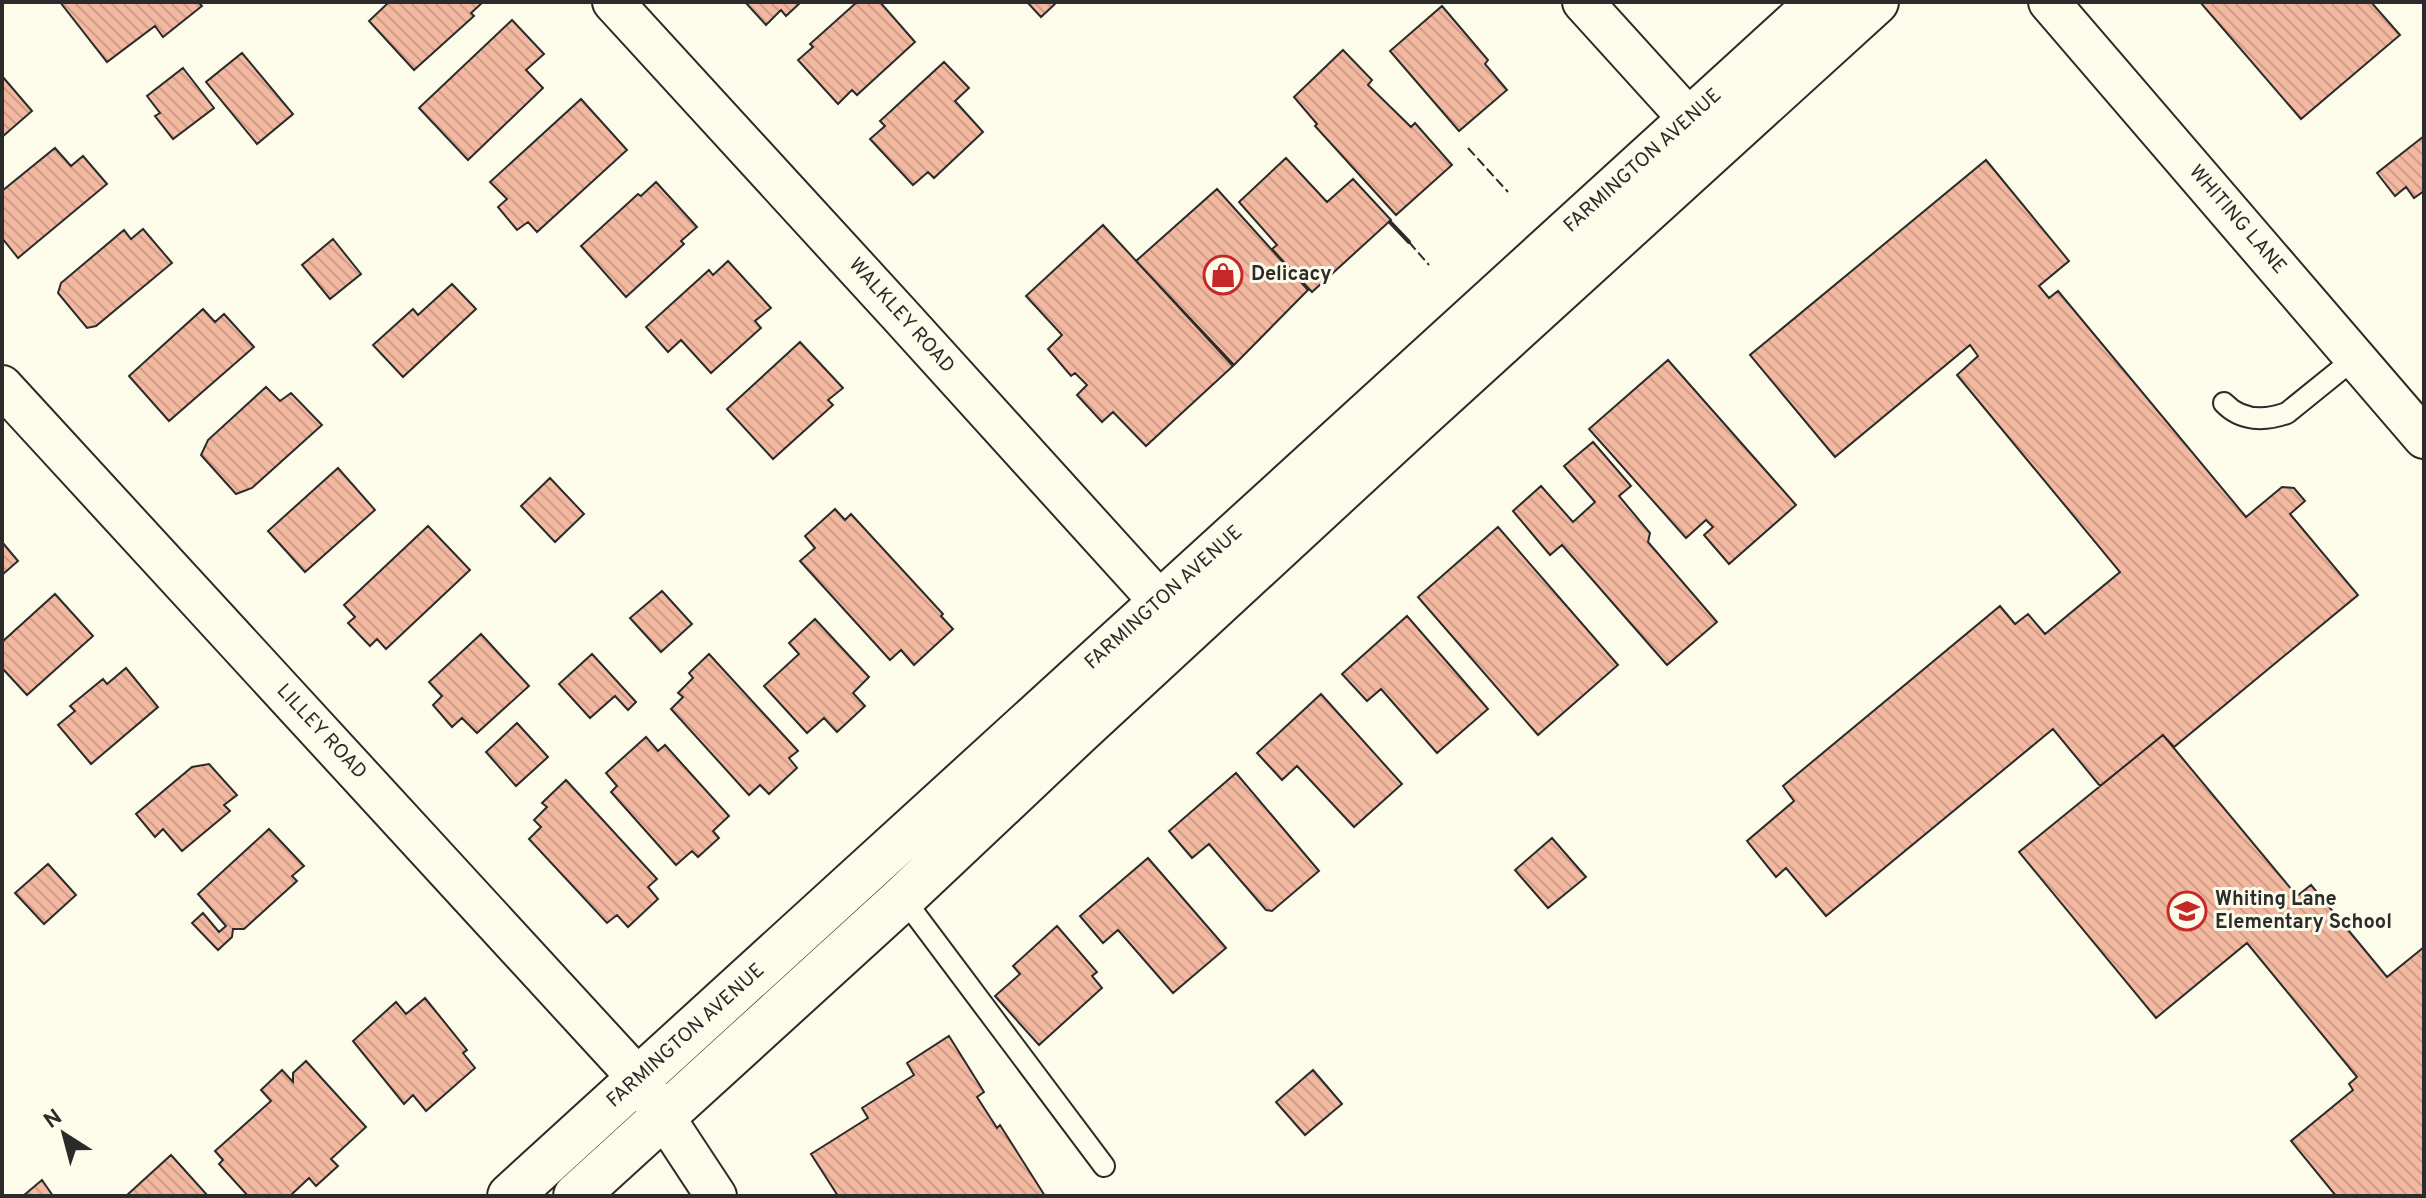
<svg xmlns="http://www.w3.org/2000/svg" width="2426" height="1198" font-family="Overpass,sans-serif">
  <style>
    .building { fill: url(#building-back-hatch); stroke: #2b2b2b; stroke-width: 2 }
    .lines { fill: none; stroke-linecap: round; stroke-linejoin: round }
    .service-casing { stroke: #2b2b2b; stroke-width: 24 }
    .minor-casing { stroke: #2b2b2b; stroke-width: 44 }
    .primary-casing { stroke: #2b2b2b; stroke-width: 48 }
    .service { stroke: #fdfbea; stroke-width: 20 }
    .minor { stroke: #fdfbea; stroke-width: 40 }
    .primary { stroke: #fdfbea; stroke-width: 44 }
    .fence { stroke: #2b2b2b; stroke-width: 2; stroke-dasharray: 10 4; stroke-linecap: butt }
    .wall { stroke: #2b2b2b; stroke-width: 4 }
    .labels { text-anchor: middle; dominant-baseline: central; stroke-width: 6; stroke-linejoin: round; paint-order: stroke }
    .street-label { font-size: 20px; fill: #2b2b2b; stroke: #fdfbea }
    .poi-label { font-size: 20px; font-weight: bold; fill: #2b2b2b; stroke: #fdfbea; text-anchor: start }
  </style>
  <defs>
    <pattern id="building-back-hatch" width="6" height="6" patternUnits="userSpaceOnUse" patternTransform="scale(2)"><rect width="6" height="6" fill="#f2b8a0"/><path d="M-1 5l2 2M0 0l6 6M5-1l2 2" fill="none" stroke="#d09e8a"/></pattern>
  </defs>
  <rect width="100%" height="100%" fill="#fdfbea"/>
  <path class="building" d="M 60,2 L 198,2 L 202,6 L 163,37 L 155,26 L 107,62 Z
    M 389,2 L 483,2 L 471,13 L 474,16 L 414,70 L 369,21 Z
    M 745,2 L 801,2 L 786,16 L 781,10 L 766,25 Z
    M 857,2 L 880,2 L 915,42 L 857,95 L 852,90 L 838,104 L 798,60 L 813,47 L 810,44 Z
    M 1027,2 L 1057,2 L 1041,17 Z
    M 2200,2 L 2371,2 L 2400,35 L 2301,119 Z
    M 1442,6 L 1488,60 L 1485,64 L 1507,90 L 1459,131 L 1390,51 Z
    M 512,20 L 544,54 L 526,70 L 543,88 L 468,160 L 419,108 Z
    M 1343,50 L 1372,80 L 1368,85 L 1411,127 L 1415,123 L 1452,165 L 1396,215 L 1315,126 L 1317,124 L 1294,97 Z
    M 242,53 L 293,114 L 257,144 L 206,82 Z
    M 944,62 L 969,88 L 955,101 L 983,132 L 934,178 L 928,172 L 913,185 L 870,139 L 885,126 L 880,121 Z
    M 183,68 L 214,108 L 173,139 L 155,116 L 160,113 L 147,96 Z
    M 2,76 L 32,111 L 2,137 Z
    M 581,99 L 627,150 L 537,232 L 528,222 L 517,230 L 498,207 L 507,199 L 490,182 Z
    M 2424,136 L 2424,191 L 2414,198 L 2406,187 L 2395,196 L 2377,173 Z
    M 55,148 L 71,166 L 83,156 L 107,184 L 18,258 L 2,238 L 2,191 Z
    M 1286,158 L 1327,202 L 1353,179 L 1391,220 L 1312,292 L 1272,249 L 1277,245 L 1239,202 Z
    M 1986,160 L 2069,261 L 2039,286 L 2049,298 L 2058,291 L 2246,517 L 2282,487 L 2294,488 L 2305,501 L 2290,514 L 2358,595 L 2174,747 L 2163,735 L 2100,786 L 2053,729 L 1826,916 L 1786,868 L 1776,877 L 1747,841 L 1794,801 L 1783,786 L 2000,606 L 2015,624 L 2028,614 L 2045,634 L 2120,572 L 1957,375 L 1978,356 L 1970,345 L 1835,457 L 1750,355 Z
    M 656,182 L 697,227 L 681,241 L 684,244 L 626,297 L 581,246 L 638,194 L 641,196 Z
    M 1217,189 L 1308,290 L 1234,365 L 1136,261 Z
    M 1103,225 L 1233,366 L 1146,446 L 1113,412 L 1102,422 L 1077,395 L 1087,385 L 1075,373 L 1071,376 L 1048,349 L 1062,335 L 1026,296 Z
    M 143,229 L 172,263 L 96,326 L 87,328 L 58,293 L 61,283 L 124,230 L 131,239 Z
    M 333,239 L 361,274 L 330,299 L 302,265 Z
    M 728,261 L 771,308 L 755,321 L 761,328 L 711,373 L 681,340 L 668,352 L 646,327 L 709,270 L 713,275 Z
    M 452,284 L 476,309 L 403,377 L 373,345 L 413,309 L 418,315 Z
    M 203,309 L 215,322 L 224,314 L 254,347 L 169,421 L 129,376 Z
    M 800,342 L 843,388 L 828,400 L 833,405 L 773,459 L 727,409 Z
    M 1668,360 L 1796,505 L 1729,564 L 1704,535 L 1713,527 L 1706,520 L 1686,538 L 1589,429 Z
    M 266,387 L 280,401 L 291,393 L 322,425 L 252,488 L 236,494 L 201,455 L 208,440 Z
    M 1593,442 L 1631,486 L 1619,496 L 1650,533 L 1648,542 L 1717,622 L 1667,665 L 1562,545 L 1550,555 L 1513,511 L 1541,486 L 1573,522 L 1595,502 L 1564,466 Z
    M 338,468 L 375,510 L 305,572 L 268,531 Z
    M 550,478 L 584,514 L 555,542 L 521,506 Z
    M 835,509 L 845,520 L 851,514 L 943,614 L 941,616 L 953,629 L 914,665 L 901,650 L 890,660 L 800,561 L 815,548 L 805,536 Z
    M 428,526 L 470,570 L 386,649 L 377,639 L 370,646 L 348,623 L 355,617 L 344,605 Z
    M 1498,527 L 1618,665 L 1538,735 L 1418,597 Z
    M 2,542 L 18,561 L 2,575 Z
    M 662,591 L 692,624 L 661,652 L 630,618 Z
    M 55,594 L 93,636 L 27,695 L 2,668 L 2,642 Z
    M 1407,616 L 1488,709 L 1437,753 L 1381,689 L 1367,701 L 1342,674 Z
    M 815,619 L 869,677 L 853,693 L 865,706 L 837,732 L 824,718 L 807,733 L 764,686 L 799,654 L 789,643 Z
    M 481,634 L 529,686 L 477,733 L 462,718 L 452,727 L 433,705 L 442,696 L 429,682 Z
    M 592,654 L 636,702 L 628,710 L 615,696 L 590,718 L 559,684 Z
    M 709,654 L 798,751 L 789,758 L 797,768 L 769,794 L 760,785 L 749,795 L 671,709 L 683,697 L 678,693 L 693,678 L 689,673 Z
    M 126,668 L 158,707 L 91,764 L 58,725 L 75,711 L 70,706 L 103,679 L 107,684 Z
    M 1321,694 L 1402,784 L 1354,827 L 1297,766 L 1282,780 L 1257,753 Z
    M 517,723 L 548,757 L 516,786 L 486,752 Z
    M 2163,735 L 2297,896 L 2311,885 L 2387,977 L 2424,947 L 2424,1196 L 2336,1196 L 2291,1141 L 2353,1090 L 2349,1084 L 2357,1077 L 2247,943 L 2156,1018 L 2019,852 Z
    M 646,737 L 658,751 L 665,745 L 729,816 L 713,831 L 719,838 L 698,857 L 692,851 L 676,865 L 611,792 L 617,786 L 606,773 Z
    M 209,764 L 237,795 L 224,805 L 230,811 L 182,851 L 163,829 L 155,837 L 136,814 L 192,767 Z
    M 1236,773 L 1319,871 L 1272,911 L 1266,910 L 1209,844 L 1192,858 L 1169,831 Z
    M 566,780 L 657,879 L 648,887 L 658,899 L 628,927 L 617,915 L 607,923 L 529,839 L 541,827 L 534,820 L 547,807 L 542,803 Z
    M 269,829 L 304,866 L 292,876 L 297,881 L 244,929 L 233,929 L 232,937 L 218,950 L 192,923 L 203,913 L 219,932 L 226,926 L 198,894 Z
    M 1552,838 L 1586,877 L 1548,908 L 1515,870 Z
    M 1148,858 L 1226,948 L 1173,993 L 1118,930 L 1103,943 L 1080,916 Z
    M 48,864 L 76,895 L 44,924 L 15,893 Z
    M 1057,926 L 1097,972 L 1092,976 L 1102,988 L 1039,1045 L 995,996 L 1020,974 L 1013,966 Z
    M 425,998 L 467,1050 L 463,1053 L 475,1068 L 426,1111 L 413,1095 L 404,1104 L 353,1041 L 396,1002 L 406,1014 Z
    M 949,1036 L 984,1092 L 977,1097 L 997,1128 L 1000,1125 L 1045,1196 L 838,1196 L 811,1154 L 868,1118 L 862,1108 L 914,1075 L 907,1063 Z
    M 306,1061 L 366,1127 L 331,1159 L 338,1166 L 316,1186 L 309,1178 L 290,1196 L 248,1196 L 219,1164 L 223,1160 L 215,1151 L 271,1101 L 261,1090 L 282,1070 L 293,1082 L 293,1073 Z
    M 1313,1070 L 1342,1104 L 1305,1135 L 1276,1102 Z
    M 171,1155 L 208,1196 L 126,1196 Z
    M 42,1180 L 53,1196 L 23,1196 Z"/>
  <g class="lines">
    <defs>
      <path id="service" d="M 2224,403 C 2241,421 2265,421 2287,413 L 2355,358
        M 903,898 L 1104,1166"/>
      <path id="minor" d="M 613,2 L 899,314 L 1182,626
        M 1583,2 L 1710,142
        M 2049,2 L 2424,438
        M 2,386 L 639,1079 L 716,1196"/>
      <path id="primary" d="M 510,1196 L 1819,2
        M 576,1196 L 903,898 L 1080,731 L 1421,416 L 1876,2"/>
    </defs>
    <use href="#service" class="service-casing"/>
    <use href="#minor" class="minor-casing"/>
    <use href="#primary" class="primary-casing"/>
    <use href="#service" class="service"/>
    <use href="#minor" class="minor"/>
    <use href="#primary" class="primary"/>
    <path class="fence" d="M 1468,148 L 1508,192
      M 1409,242 L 1429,265"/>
    <path class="wall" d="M 1390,222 L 1409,242"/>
  </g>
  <defs>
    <symbol id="shop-ring" viewBox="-11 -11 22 22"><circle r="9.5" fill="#fdfbea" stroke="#c62828" stroke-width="1.5"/><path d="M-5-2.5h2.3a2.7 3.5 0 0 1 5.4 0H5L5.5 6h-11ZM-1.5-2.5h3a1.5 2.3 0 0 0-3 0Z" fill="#c62828"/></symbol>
    <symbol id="school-ring" viewBox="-11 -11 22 22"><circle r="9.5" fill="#fdfbea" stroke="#c62828" stroke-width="1.5"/><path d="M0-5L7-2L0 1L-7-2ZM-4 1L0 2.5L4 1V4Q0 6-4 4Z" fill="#c62828"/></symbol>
  </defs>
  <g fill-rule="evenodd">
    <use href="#shop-ring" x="1201" y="253" width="44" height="44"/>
    <use href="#school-ring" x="2165" y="889" width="44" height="44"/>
  </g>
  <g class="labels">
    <g class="street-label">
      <text transform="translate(1643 161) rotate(-42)">FARMINGTON AVENUE</text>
      <text transform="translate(2237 220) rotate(49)">WHITING LANE</text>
      <text transform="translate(901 316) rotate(48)">WALKLEY ROAD</text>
      <text transform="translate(1164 598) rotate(-42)">FARMINGTON AVENUE</text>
      <text transform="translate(321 732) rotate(47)">LILLEY ROAD</text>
      <text transform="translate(686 1036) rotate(-42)">FARMINGTON AVENUE</text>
    </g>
    <g class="poi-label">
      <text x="1251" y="275">Delicacy</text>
      <text x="2215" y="900">Whiting Lane<tspan x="2215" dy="23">Elementary School</tspan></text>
    </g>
  </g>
  <rect width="2426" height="1198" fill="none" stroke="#2b2b2b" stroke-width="8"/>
  <g transform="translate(64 1134) rotate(324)" stroke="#fdfbea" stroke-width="6" paint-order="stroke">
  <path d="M0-6L14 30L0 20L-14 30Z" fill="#2b2b2b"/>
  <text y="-12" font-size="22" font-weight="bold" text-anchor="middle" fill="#2b2b2b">N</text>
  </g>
</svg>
